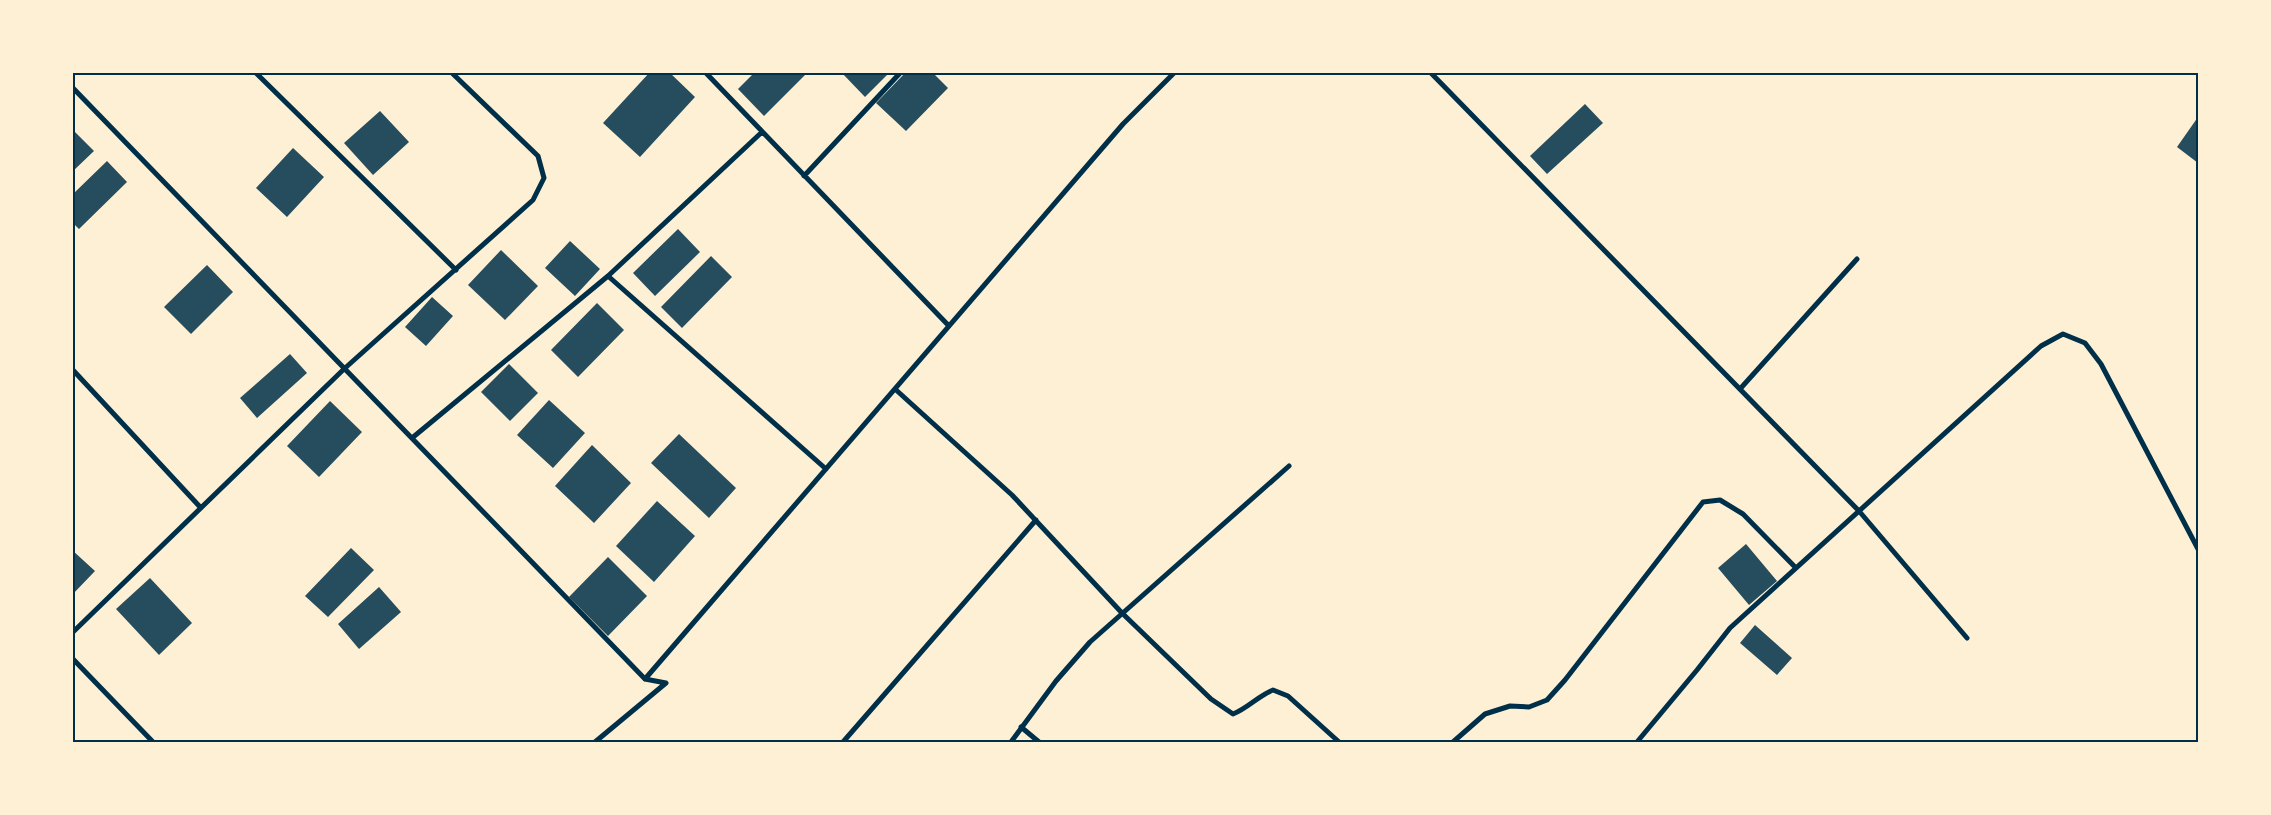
<svg xmlns="http://www.w3.org/2000/svg" width="2271" height="815" font-family="'Titillium Web',sans-serif">
  <style>
    .building { fill: #264d5e }
    .lines { fill: none; stroke-linecap: round; stroke-linejoin: round }
    .minor { stroke: #003049; stroke-width: 5 }
    .neatline { fill: none; stroke: #003049; stroke-width: 2 }
  </style>
  <rect width="100%" height="100%" fill="#fdf0d5"/>
  <path class="building" d="M 650,72 L 669,72 L 695,97 L 640,157 L 603,123 Z
    M 755,72 L 808,72 L 764,116 L 738,89 Z
    M 841,72 L 890,72 L 865,97 Z
    M 906,72 L 932,72 L 948,88 L 906,131 L 876,103 Z
    M 1585,104 L 1603,123 L 1547,174 L 1530,156 Z
    M 380,111 L 409,142 L 373,175 L 344,143 Z
    M 2198,117 L 2198,163 L 2177,147 Z
    M 72,129 L 94,151 L 72,172 Z
    M 293,148 L 324,177 L 287,217 L 256,188 Z
    M 107,161 L 127,182 L 79,229 L 72,222 L 72,195 Z
    M 678,229 L 700,252 L 655,296 L 633,273 Z
    M 570,241 L 600,269 L 575,296 L 545,268 Z
    M 501,250 L 538,286 L 505,320 L 468,285 Z
    M 711,256 L 732,277 L 682,328 L 661,307 Z
    M 207,265 L 233,292 L 191,334 L 164,307 Z
    M 432,297 L 453,316 L 426,346 L 405,327 Z
    M 597,303 L 624,330 L 578,377 L 551,350 Z
    M 290,354 L 307,373 L 257,418 L 240,398 Z
    M 509,364 L 538,393 L 510,421 L 481,392 Z
    M 549,400 L 585,433 L 553,468 L 517,435 Z
    M 330,401 L 362,432 L 319,477 L 287,446 Z
    M 679,434 L 736,488 L 709,518 L 651,463 Z
    M 592,445 L 631,483 L 594,523 L 555,486 Z
    M 657,501 L 695,536 L 654,582 L 616,546 Z
    M 1746,544 L 1777,581 L 1749,605 L 1718,568 Z
    M 351,548 L 374,570 L 328,617 L 305,596 Z
    M 72,550 L 95,571 L 72,595 Z
    M 608,557 L 647,596 L 608,636 L 569,597 Z
    M 150,578 L 192,623 L 159,655 L 116,609 Z
    M 379,587 L 401,612 L 359,649 L 338,624 Z
    M 1755,625 L 1792,658 L 1777,675 L 1740,643 Z"/>
  <g class="lines">
    <path class="minor" d="M 255,72 L 456,270
      M 705,72 L 949,326
      M 1430,72 L 1859,511 L 1967,638
      M 72,87 L 645,679
      M 804,176 L 901,72
      M 608,276 L 826,469
      M 72,369 L 201,508
      M 895,389 L 1012,495 L 1122,613 L 1211,699 L 1233,714 C 1248,708 1258,696 1273,690 L 1288,696 L 1339,742
      M 1740,389 L 1857,259
      M 412,438 L 608,276 L 762,132
      M 72,633 L 344,369 L 533,200 L 544,178 L 538,156 L 451,72
      M 72,658 L 153,742
      M 1021,727 L 1039,742
      M 595,742 L 666,683 L 645,679 L 1123,124 L 1175,72
      M 843,742 L 1036,520
      M 1011,742 L 1056,681 L 1090,642 L 1289,466
      M 1453,742 L 1485,714 L 1510,706 L 1529,707 L 1547,700 L 1565,680 L 1703,502 L 1720,500 L 1743,514 L 1796,568
      M 1637,742 L 1697,670 L 1730,628 L 2041,346 L 2063,334 L 2085,343 L 2101,364 L 2198,549"/>
  </g>
  <rect width="2271" height="815" fill="none" stroke="#fdf0d5" stroke-width="148"/>
  <rect x="74" y="74" width="2123" height="667" class="neatline"/>
</svg>
